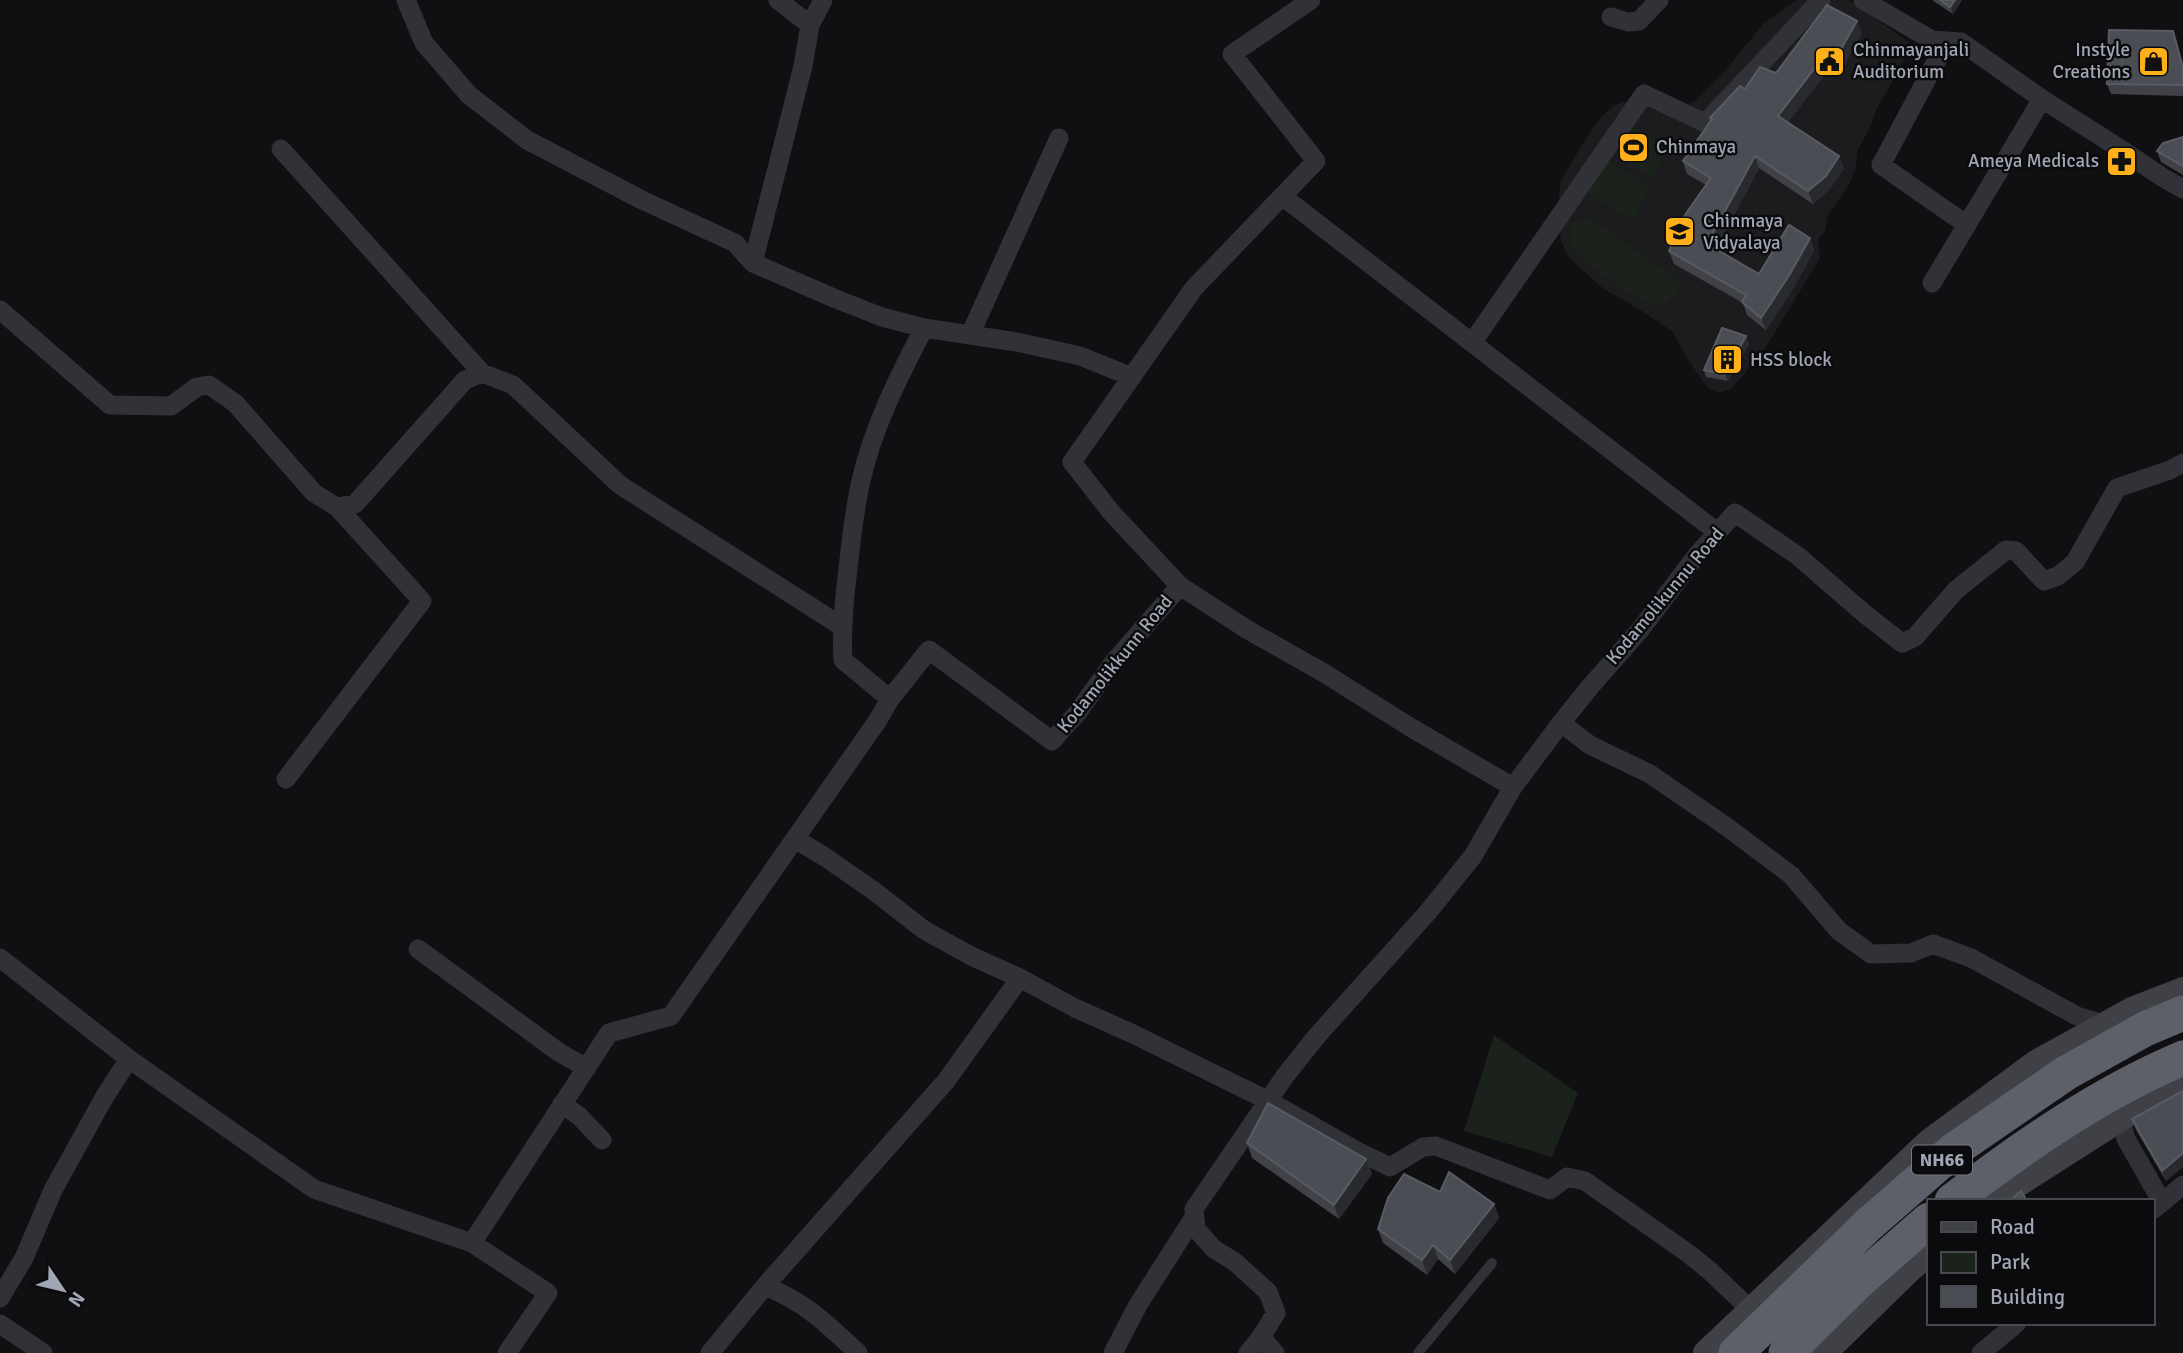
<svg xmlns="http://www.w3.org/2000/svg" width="2183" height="1353" font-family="Signika,sans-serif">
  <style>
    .built { fill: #1c1c1f }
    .green { fill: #1a221b }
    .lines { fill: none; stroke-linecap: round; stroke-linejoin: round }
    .lane { stroke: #313237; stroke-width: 10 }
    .street { stroke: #313237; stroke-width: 19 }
    .secondary { stroke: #3f4147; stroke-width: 26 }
    .highway { stroke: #5d6068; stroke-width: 35 }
    .wall { fill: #414248 }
    .shaded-wall { fill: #292a2e }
    .building { fill: #4b4d54; stroke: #595b63; stroke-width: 2 }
    .labels { text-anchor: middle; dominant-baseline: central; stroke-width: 5; stroke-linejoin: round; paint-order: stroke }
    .shield { fill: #0b0b0d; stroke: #737882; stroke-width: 2 }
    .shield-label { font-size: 18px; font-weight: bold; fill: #a0a6b4 }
    .poi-label { font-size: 19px; fill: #a0a6b4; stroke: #0b0b0d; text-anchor: start }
    .street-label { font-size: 19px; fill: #a0a6b4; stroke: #0b0b0d }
  </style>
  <rect width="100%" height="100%" fill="#101012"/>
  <path class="built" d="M 1797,0 L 1849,0 L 1913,45 L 1876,110 L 1870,127 L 1857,152 L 1856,167 L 1849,185 L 1828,215 L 1825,231 L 1818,240 L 1820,258 L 1771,339 L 1755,361 L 1731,389 L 1718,393 L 1706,386 L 1685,355 L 1672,331 L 1639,309 L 1604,289 L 1568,257 L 1561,240 L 1558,223 L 1560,182 L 1585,140 L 1602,116 L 1613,106 L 1623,102 L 1676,111 L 1695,101 L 1723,73 L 1765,22 Z"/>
  <path class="green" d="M 1617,117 L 1667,149 L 1652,177 L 1617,158 L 1599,145 Z
    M 1593,153 L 1651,186 L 1633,221 L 1572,184 Z
    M 1592,219 L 1683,284 L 1667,302 L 1654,307 C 1623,292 1597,271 1571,249 L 1572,222 Z
    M 1494,1035 L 1578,1093 L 1552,1157 L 1464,1131 Z"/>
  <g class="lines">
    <path class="lane" d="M 1418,1353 L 1492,1263"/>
    <path class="street" d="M 406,0 L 424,43 L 469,95 L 527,140 L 642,200 L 735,243 L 753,263 L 803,66 L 810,25 L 823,0
      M 778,0 L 810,25
      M 1863,0 L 1932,40 L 1961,42 L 2042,99 L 2119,148 L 2162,177 L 2183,189
      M 1611,17 L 1628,22 L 1639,21 L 1659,0
      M 1947,41 L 1881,165 L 1967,225
      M 281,149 L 482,373
      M 1282,196 L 1717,532
      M 753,263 L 836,299 L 882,317 L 924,328 C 898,378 872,429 860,485 C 854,513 851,541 848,569 C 844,600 841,629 843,660 L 890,699 L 929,650 L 1052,741 L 1078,712 L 1113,663 L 1180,586 L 1248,630 L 1324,673 L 1410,727 L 1513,787 L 1561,723
      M 1932,283 L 2042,99
      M 0,310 L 110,405 L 171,406 L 197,387 L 209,385 L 235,403 L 314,493 L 337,507 L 355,504 L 465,380 L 482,373 L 513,385 L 620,485 L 841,626
      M 924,328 L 1017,342 L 1080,356 L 1132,377
      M 970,335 L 1059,138
      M 1472,343 L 1644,94 L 1705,123 L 1821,0
      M 1180,586 L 1111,512 L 1072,462 L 1194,288 L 1316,161 L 1232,54 L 1311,0
      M 286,779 L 422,601 L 337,507
      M 795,839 L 825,857 L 874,891 L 924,930 L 973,957 L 1020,978 L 1075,1008 L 1131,1033 L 1269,1101 L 1357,1151 L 1390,1167 L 1423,1147 L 1436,1146 L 1550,1190 L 1567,1177 L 1585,1181 L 1689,1254 L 1710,1271 L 1751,1310
      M 418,949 L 560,1053 L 587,1068
      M 0,958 L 129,1059 L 314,1189 L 472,1243
      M 2106,1025 L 2077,1016 L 1971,958 L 1933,944 L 1911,953 L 1871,954 L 1839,931 L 1791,875 L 1727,827 L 1650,774 L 1590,745 L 1561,723 L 1589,688 L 1640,630 L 1697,555 L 1735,513 L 1798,556 L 1866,615 L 1902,643 L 1915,637 L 1956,590 L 2006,550 L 2016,551 L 2044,581 L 2058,576 L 2075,562 L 2117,488 L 2170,470 L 2183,463
      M 562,1104 L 579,1116 L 602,1140
      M 2120,1118 L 2126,1139 L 2162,1202
      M 2154,1209 L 2183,1185
      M 765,1286 C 805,1302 827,1324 858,1353
      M 0,1298 L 24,1258 L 53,1190 L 105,1096 L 129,1059
      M 0,1324 L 43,1353
      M 1261,1337 L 1275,1353
      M 507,1353 L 548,1293 L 472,1243 L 609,1033 L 671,1016 L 878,720 L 890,699
      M 710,1353 L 765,1286 L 946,1081 L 1020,978
      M 1113,1353 L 1138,1305 L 1194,1217
      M 1248,1353 L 1261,1337 L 1276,1313 L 1268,1292 L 1235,1262 L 1214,1249 L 1196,1229 L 1194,1209 L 1285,1076 L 1316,1037 L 1428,912 L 1473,856 L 1513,787
      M 1981,1353 L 2017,1323"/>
    <path class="secondary" d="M 1995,1201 L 2010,1189 L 2135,1109 L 2183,1084
      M 1706,1353 L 1929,1142 L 2036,1063 L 2134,1009 L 2183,990
      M 1824,1353 L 1910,1269 L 1929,1253"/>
    <path class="highway" d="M 1952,1201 C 2024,1146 2100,1093 2183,1058
      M 1736,1353 L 1868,1225 L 1954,1150 L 2066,1073 L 2145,1029 L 2183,1013
      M 1786,1353 L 1858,1282 L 1929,1220"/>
  </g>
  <path class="wall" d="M 1932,0 L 1962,0 L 1953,14 Z
    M 2173,31 L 2183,65 L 2183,96 L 2111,94 L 2107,84 Z
    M 1862,33 L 1838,76 L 1826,73 L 1788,122 L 1844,168 L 1830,189 L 1813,204 L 1759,168 L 1716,249 L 1759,274 L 1810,238 L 1814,251 L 1794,287 L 1766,330 L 1747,315 L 1743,303 L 1674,264 L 1669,251 L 1706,185 L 1687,174 L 1683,161 L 1711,121 L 1710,118 L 1745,89 L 1776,73 Z
    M 2183,137 L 2183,175 L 2161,162 L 2157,151 Z
    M 1746,336 L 1749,344 L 1728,381 L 1706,377 L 1704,370 Z
    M 2183,1091 L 2183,1167 L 2166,1181 L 2136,1130 L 2132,1119 Z
    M 1247,1143 L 1366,1159 L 1372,1174 L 1339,1219 L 1252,1158 Z
    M 1440,1192 L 1494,1204 L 1499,1218 L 1455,1274 L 1438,1259 L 1427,1275 L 1383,1243 L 1378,1229 Z"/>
  <path class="shaded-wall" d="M 1955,0 L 1962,0 L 1953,14 L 1950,7 Z
    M 1857,21 L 1862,33 L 1838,76 L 1833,63 Z
    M 1821,60 L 1826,73 L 1783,129 L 1778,116 Z
    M 1755,156 L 1759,168 L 1712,256 L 1707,244 Z
    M 1839,156 L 1844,168 L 1830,189 L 1813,204 L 1808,191 Z
    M 1810,238 L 1814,251 L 1794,287 L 1766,330 L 1761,318 Z
    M 1746,336 L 1749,344 L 1728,381 L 1725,374 Z
    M 2183,1153 L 2183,1167 L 2166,1181 L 2162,1171 Z
    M 1366,1159 L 1372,1174 L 1339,1219 L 1334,1205 Z
    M 1494,1204 L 1499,1218 L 1455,1274 L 1450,1260 Z
    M 1433,1245 L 1438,1259 L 1427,1275 L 1422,1260 Z"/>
  <path class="building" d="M 1940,0 L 1955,0 L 1950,7 Z
    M 1827,5 L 1857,21 L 1833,63 L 1821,60 L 1778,116 L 1839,156 L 1826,176 L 1808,191 L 1755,156 L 1707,244 L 1759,274 L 1789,225 L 1810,238 L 1790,274 L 1761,318 L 1742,302 L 1746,295 L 1669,251 L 1685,215 L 1711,178 L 1683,161 L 1712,119 L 1710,118 L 1740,86 L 1745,89 L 1760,67 L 1776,73 Z
    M 2109,30 L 2173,31 L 2183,68 L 2183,85 L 2107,84 Z
    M 2183,137 L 2183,166 L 2157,151 L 2163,143 Z
    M 1722,328 L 1746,336 L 1725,374 L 1704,370 Z
    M 2183,1091 L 2183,1153 L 2162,1171 L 2132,1119 Z
    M 1268,1103 L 1366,1159 L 1334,1205 L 1247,1143 Z
    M 1449,1172 L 1494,1204 L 1450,1260 L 1433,1245 L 1422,1260 L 1378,1229 L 1388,1198 L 1404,1174 L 1440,1192 Z
    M 2021,1191 L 2027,1201 L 2009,1201 Z"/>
  <defs>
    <symbol id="civic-square" viewBox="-11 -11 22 22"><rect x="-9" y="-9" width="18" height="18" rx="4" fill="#feb01b" stroke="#0b0b0d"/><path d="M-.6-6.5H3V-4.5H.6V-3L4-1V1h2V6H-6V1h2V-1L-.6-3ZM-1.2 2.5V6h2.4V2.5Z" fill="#111"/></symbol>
    <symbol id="shop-square" viewBox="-11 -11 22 22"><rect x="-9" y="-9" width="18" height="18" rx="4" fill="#feb01b" stroke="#0b0b0d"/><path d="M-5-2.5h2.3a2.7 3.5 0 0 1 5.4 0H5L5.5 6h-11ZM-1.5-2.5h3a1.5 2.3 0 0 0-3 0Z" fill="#111"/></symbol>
    <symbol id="stadium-square" viewBox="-11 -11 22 22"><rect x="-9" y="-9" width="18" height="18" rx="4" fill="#feb01b" stroke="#0b0b0d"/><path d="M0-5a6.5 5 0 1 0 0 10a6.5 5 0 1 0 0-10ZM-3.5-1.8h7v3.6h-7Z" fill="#111"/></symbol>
    <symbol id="pharmacy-square" viewBox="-11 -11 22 22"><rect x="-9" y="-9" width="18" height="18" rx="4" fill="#feb01b" stroke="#0b0b0d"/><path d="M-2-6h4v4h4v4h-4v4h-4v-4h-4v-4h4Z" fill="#111"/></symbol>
    <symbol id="school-square" viewBox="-11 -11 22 22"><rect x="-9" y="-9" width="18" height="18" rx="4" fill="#feb01b" stroke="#0b0b0d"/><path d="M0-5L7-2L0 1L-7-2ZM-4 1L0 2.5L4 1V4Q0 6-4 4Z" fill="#111"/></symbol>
    <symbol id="building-square" viewBox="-11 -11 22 22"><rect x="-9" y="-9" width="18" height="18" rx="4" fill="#feb01b" stroke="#0b0b0d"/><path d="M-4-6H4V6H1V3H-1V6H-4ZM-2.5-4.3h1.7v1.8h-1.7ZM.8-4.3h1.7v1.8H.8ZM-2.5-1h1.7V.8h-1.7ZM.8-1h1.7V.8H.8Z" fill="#111"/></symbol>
  </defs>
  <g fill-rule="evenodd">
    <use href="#civic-square" x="1812" y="44" width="35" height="35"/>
    <use href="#shop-square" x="2136" y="44" width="35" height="35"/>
    <use href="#stadium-square" x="1616" y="130" width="35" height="35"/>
    <use href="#pharmacy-square" x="2104" y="144" width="35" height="35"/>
    <use href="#school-square" x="1662" y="214" width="35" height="35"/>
    <use href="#building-square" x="1710" y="342" width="35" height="35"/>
  </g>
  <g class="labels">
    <rect class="shield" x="1912" y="1145.5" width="60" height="29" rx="5"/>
    <g class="shield-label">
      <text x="1942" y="1160">NH66</text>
    </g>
    <g class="poi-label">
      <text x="1853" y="50">Chinmayanjali<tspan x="1853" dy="22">Auditorium</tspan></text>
      <text x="2130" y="50" text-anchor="end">Instyle<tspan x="2130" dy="22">Creations</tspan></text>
      <text x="1656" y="147">Chinmaya</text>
      <text x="2099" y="161" text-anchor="end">Ameya Medicals</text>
      <text x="1703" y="221">Chinmaya<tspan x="1703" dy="22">Vidyalaya</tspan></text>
      <text x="1750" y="360">HSS block</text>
    </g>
    <g class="street-label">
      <text transform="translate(1665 596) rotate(-50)">Kodamolikunnu Road</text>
      <text transform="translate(1115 664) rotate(-51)">Kodamolikkunn Road</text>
    </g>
  </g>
  <rect x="1927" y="1199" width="228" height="126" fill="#0b0b0d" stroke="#474950" stroke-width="2"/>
  <rect x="1941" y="1222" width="35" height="10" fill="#3f4147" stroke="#474950" stroke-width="2"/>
  <text x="1990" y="1234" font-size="21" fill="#a0a6b4">Road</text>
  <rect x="1941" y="1252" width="35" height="21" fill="#1a221b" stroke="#474950" stroke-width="2"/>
  <text x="1990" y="1269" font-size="21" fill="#a0a6b4">Park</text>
  <rect x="1941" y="1286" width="35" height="21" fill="#4b4d54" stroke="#474950" stroke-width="2"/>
  <text x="1990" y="1304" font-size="21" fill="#a0a6b4">Building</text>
  <g transform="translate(63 1290) rotate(125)" stroke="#0b0b0d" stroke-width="5" paint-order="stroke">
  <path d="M0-5L12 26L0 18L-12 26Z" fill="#a0a6b4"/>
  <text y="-10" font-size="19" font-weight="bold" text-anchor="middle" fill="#a0a6b4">N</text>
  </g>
</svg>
